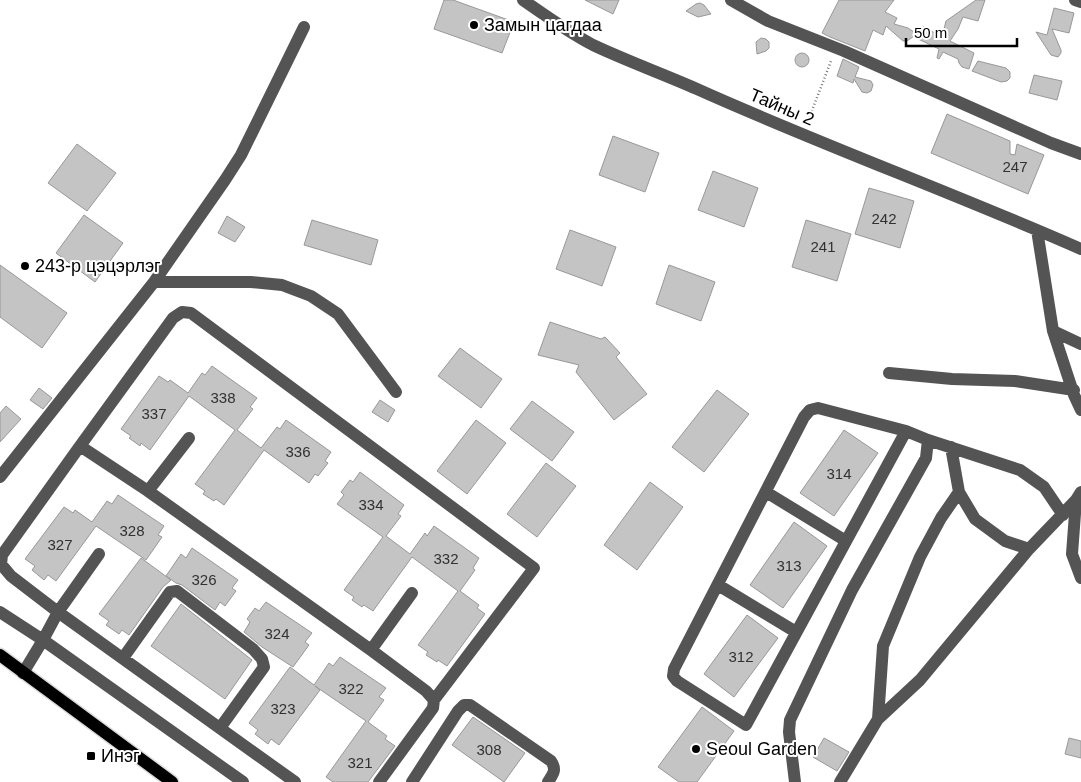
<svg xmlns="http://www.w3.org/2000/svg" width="1081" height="782" font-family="Arial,sans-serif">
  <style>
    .building { fill: #c4c4c4; stroke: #989898 }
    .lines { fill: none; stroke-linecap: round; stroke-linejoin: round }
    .major-casing { stroke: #dbdbdb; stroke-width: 15 }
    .path { stroke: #767676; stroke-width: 2.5; stroke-dasharray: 1 2.5; stroke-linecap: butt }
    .minor { stroke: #545454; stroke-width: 12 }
    .major { stroke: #000; stroke-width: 12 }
    .poi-dot { fill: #000; stroke: #fff; stroke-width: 2 }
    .labels { text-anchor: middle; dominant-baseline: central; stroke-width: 4; stroke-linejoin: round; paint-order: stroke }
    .number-label { font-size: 15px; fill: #313131 }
    .poi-label { font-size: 18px; fill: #000; stroke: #fff; text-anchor: start }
    .street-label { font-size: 18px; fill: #000; stroke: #fff }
  </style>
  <rect width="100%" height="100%" fill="#fff"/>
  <path class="building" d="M 444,0 L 453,0 L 514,22 L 502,53 L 434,29 Z
    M 585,0 L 619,0 L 613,14 Z
    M 839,0 L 894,0 L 885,12 L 897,18 L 894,24 L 908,28 L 917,34 L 907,41 L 903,41 L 886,26 L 883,35 L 873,30 L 865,51 L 830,37 L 822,33 Z
    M 976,0 L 985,0 L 978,21 L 963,17 L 958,29 L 950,41 L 974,53 L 969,69 L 962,67 L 959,63 L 958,59 L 943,52 L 939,59 L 937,58 L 939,49 L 916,38 L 922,26 L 942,37 L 946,21 Z
    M 700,3 L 704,5 L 711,14 L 698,17 L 686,11 L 696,4 Z
    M 1054,8 L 1074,13 L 1069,33 L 1052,29 L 1061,50 L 1061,53 L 1058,57 L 1051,55 L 1036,32 L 1047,35 Z
    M 761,38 L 766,39 L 769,42 L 769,48 L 766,51 L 757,54 L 756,42 Z
    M795 60a7 7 0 1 1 14 0a7 7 0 1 1-14 0Z
    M 843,59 L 859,67 L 855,77 L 871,81 L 873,85 L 871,91 L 867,93 L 862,92 L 854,79 L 853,83 L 837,76 Z
    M 978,61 L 1006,68 L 1010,72 L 1010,78 L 1007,81 L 1001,82 L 972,71 Z
    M 1034,75 L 1062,81 L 1057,100 L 1029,93 Z
    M 947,114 L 1010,141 L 1010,154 L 1015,155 L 1017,144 L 1044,155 L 1028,194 L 931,153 Z
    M 613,136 L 659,153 L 645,192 L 599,175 Z
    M 77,144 L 116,173 L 87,211 L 48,183 Z
    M 713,171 L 758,188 L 744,227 L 698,210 Z
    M 869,188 L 914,201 L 900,248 L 855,234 Z
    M 84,215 L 123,243 L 95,282 L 56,253 Z
    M 227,216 L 245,227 L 235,242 L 218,233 Z
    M 312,220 L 378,240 L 371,265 L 304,245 Z
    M 806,220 L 851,234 L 837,281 L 792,267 Z
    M 570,230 L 616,247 L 602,286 L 556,269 Z
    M 0,265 L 67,313 L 42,348 L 0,317 Z
    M 669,265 L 715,282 L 701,321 L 656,304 Z
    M 550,322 L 601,339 L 605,337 L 620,353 L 616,357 L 647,394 L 614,420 L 576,372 L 579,365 L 538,355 Z
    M 460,348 L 502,379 L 481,408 L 438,376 Z
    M 212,366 L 257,398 L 250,407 L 253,409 L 237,430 L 261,448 L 277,427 L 280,429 L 286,420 L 331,452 L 325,461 L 328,463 L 318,476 L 315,474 L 309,483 L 264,450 L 224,505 L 216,499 L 214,501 L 203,494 L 205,491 L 195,484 L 235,430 L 189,396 L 150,450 L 141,443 L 140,446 L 129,438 L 131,436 L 121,429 L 159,376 L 168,382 L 170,380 L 188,393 L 202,373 L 205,375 Z
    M 39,388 L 52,398 L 43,409 L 30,400 Z
    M 717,390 L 749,414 L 704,472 L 672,447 Z
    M 380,400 L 395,410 L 388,422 L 372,412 Z
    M 532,401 L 574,432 L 552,461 L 510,429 Z
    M 6,406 L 21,419 L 0,442 L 0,413 Z
    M 476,420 L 506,443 L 467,494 L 437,471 Z
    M 844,430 L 878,453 L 834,516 L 800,493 Z
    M 546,463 L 576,486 L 537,537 L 507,514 Z
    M 360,472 L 404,505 L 398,514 L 401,516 L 386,536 L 410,554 L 425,533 L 427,536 L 434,526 L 479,558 L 473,568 L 475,570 L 460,591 L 479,605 L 477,608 L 485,614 L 447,666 L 438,660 L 437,662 L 426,655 L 428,652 L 418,645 L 458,591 L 412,557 L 373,611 L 364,605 L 362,607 L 352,600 L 354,597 L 344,590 L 383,537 L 337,504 L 344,495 L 341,492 L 350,480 L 353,482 Z
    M 650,482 L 683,507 L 637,570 L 604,545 Z
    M 118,495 L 164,526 L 158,535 L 162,537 L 146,560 L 96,526 L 56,581 L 48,575 L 44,580 L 32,570 L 35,566 L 25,559 L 64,507 L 73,513 L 75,510 L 92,522 L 107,501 L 112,504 Z
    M 794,522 L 827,546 L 783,608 L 750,585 Z
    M 192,548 L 238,580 L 232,588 L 236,591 L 225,606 L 220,602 L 215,610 L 182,585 L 176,583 L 166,576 L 181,554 L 186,558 Z
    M 141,558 L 171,580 L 163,587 L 129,635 L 122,630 L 119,634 L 106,625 L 109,621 L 99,614 Z
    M 266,602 L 312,633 L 305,642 L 309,645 L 293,667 L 262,647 L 244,632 L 250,622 L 247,619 L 255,608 L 259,611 Z
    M 181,604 L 252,660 L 225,699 L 151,646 Z
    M 747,615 L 778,638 L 734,697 L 704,674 Z
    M 340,657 L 386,688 L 379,697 L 384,700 L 368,722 L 387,736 L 385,739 L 395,746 L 368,782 L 333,782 L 326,777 L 366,721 L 315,686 L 320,690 L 279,745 L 271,739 L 268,744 L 255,734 L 258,730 L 249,723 L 290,667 L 314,685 L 329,663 L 333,666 Z
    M 702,707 L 734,731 L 697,782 L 679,782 L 658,767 Z
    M 473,717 L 525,753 L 504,782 L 452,745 Z
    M 824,738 L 849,752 L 837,771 L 813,757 Z
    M 1069,738 L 1081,741 L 1081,758 L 1065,754 Z"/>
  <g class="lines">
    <defs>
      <path id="major" d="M 0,655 L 172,782"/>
    </defs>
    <use href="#major" class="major-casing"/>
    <path class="path" d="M 808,121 L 831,61"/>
    <path class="minor" d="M 523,0 C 546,16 568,32 593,45 C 627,61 663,74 697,89 C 824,146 954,193 1081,249
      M 731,0 L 768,21 L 844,51 L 1051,143 L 1081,154
      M 1075,0 L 1081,2
      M 1037,230 L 1053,331 L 1074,395 L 1081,410
      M 154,282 L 251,282 L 282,285 L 311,296 L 338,314 L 396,392
      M 1053,331 L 1081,344
      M 889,373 L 952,379 L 1015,381 L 1074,390
      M 906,431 L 746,725 L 677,681 L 673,676 L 674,669 L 804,417 L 810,410 L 818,408 L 906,431 L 928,440 L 1020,470 L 1044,487 L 1063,515
      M 80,446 L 173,318 L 182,312 L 191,313 L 534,568 L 434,700
      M 951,447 L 959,492 L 975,519 L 1005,541 L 1029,549
      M 0,477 L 154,282 L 225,180 L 241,155 L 304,27
      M 148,491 L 189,438
      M 766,492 L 846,541
      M 1081,492 L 1076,500 L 1072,554 L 1081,578
      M 99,554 L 58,612 L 11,576 L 1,564 L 2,555 L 80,446 L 148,491 L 371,650 L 426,691 L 434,700 L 433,708 L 379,782
      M 718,585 L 796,632
      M 0,612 L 43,640 L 23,673
      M 371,650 L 412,593
      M 123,658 L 170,592 L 177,591 L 253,649 L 262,659 L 264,667 L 220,728
      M 878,719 L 883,646 L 920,557 L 941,518 L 959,492
      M 243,782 L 43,640 L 58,612 L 295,782
      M 412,782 L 458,711 L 464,705 L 470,705 L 551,761 C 557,770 553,774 548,782
      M 795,782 L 789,732 L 790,720 L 852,590 L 926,458 L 928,440
      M 840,782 L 878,719 L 920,680 L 1029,549 L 1076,500"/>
    <use href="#major" class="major"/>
  </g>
  <g class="poi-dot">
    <circle cx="474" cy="25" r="5"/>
    <circle cx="25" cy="266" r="5"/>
    <circle cx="696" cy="749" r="5"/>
    <rect x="86" y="751" width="10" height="10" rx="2.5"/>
  </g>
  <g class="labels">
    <g class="number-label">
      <text x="1015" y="166">247</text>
      <text x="884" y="218">242</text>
      <text x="823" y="246">241</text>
      <text x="223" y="397">338</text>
      <text x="154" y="413">337</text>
      <text x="298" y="451">336</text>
      <text x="839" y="473">314</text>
      <text x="371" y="504">334</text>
      <text x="132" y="530">328</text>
      <text x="60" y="544">327</text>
      <text x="446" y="558">332</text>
      <text x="789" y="565">313</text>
      <text x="204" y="579">326</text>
      <text x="277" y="633">324</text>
      <text x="741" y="656">312</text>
      <text x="351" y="688">322</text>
      <text x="283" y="708">323</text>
      <text x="489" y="749">308</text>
      <text x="360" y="762">321</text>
    </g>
    <g class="poi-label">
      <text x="484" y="25">Замын цагдаа</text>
      <text x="35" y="266">243-р цэцэрлэг</text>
      <text x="706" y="749">Seoul Garden</text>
      <text x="101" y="756">Инэг</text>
    </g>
    <g class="street-label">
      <text transform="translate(782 107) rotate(23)">Тайны 2</text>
    </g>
  </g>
  <path d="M906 38v8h111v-8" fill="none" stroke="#000000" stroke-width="2.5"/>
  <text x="914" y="38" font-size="15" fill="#000000" stroke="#ffffff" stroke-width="4" paint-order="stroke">50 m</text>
</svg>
